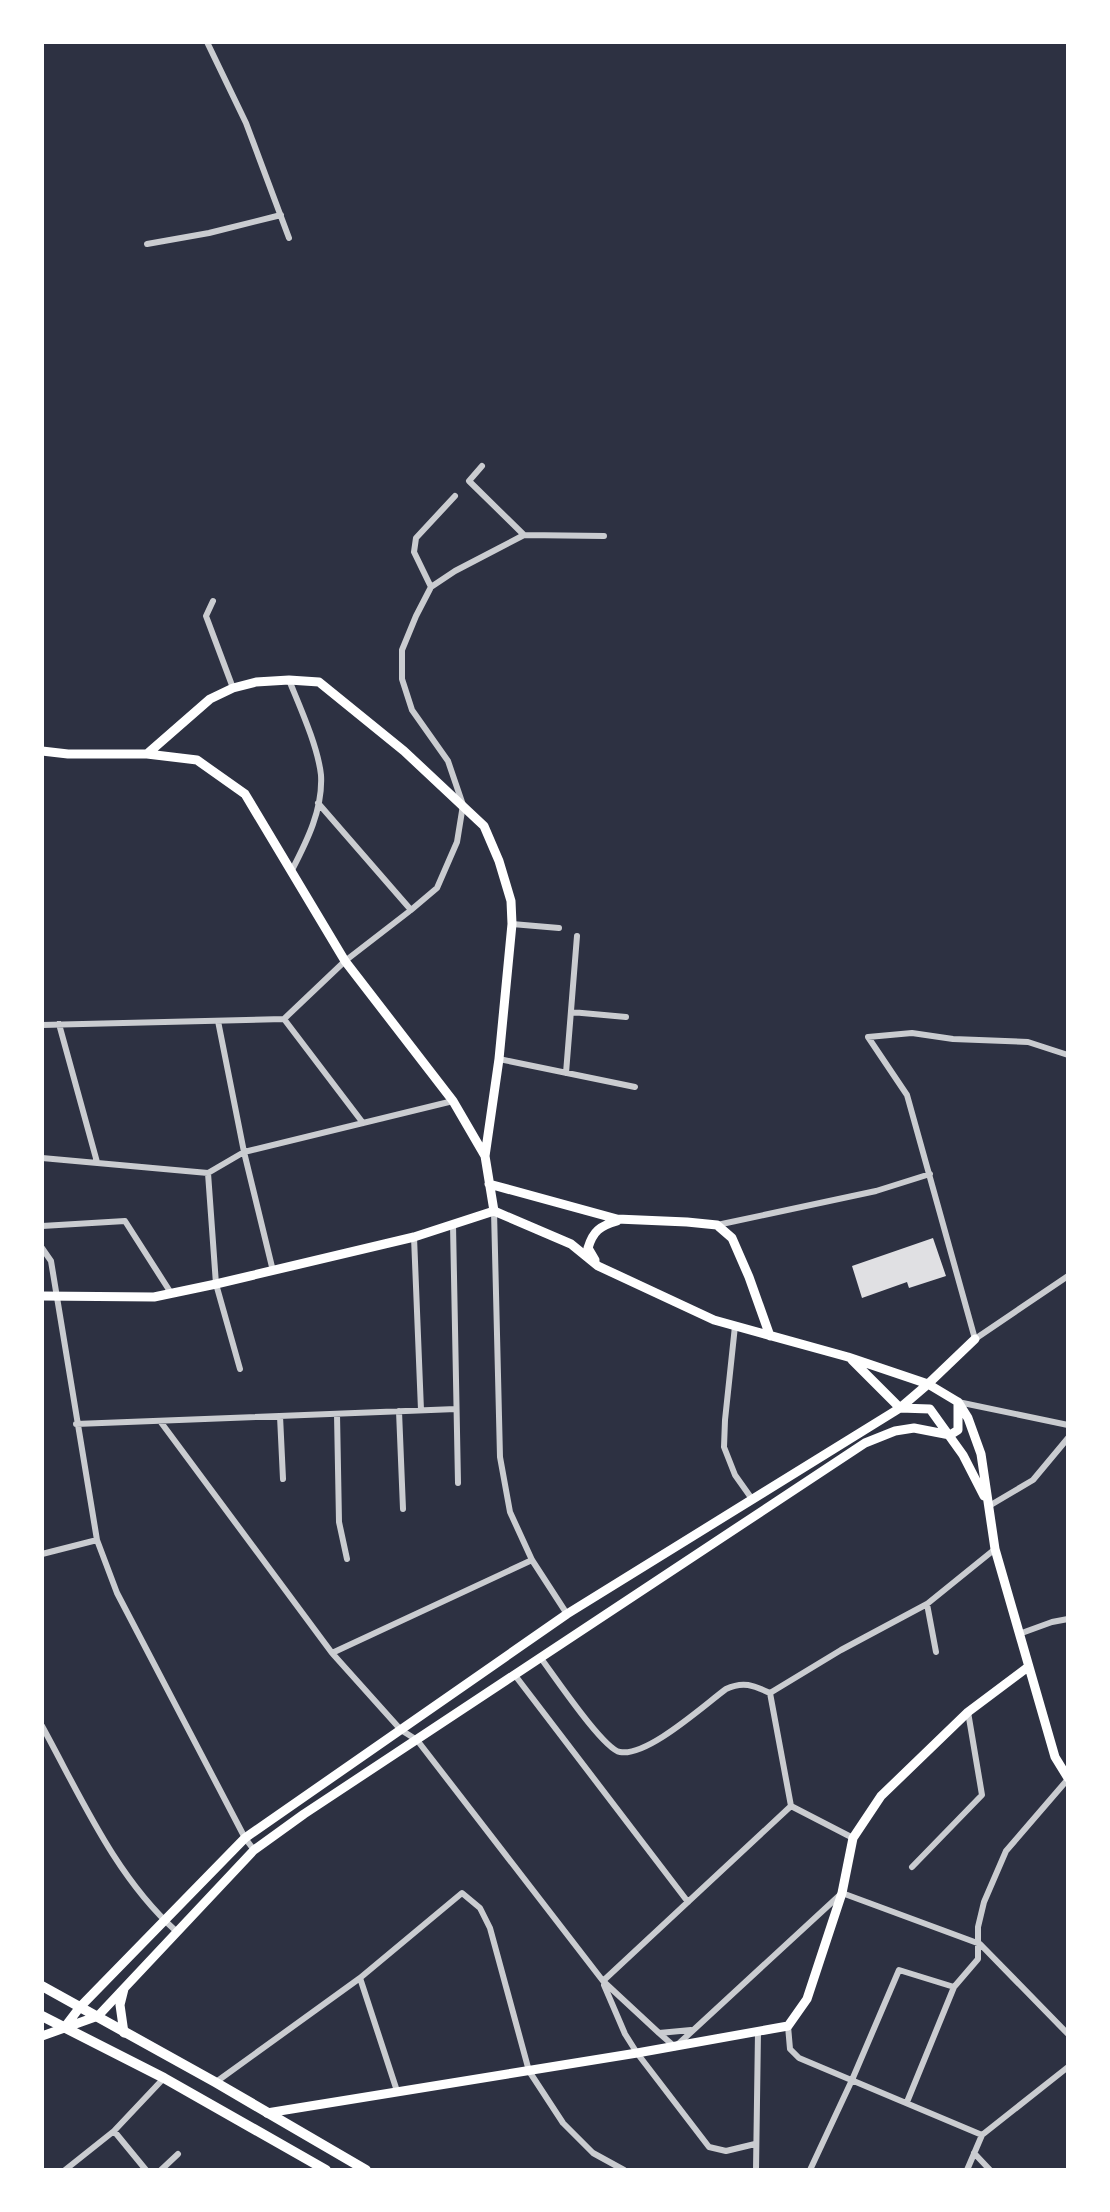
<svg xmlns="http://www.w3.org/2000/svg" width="1110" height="2212" font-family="'Titillium Web',sans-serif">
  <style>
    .building { fill: #e0e0e3 }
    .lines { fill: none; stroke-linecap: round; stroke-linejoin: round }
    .minor { stroke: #caccd0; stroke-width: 6 }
    .secondary { stroke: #fff; stroke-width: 9 }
    .primary { stroke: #fff; stroke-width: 10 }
  </style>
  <rect width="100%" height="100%" fill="#2d3142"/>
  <path class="building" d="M 933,1238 L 946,1276 L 909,1288 L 907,1282 L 862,1298 L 852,1266 Z"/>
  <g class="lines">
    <path class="minor" d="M 207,42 L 246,123 L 289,238
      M 147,244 L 209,233 L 281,215
      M 482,466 L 469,481 L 524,535
      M 431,587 L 414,552 L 416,538 L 455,496
      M 213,601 L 206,616 L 233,688
      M 289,680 C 300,707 318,747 321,775 C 323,809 307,841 292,870
      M 318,803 L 411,910
      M 512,924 L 559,928
      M 571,1012 L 626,1017
      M 284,1019 L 363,1123
      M 218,1021 L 244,1152 L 273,1271
      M 59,1024 L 97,1162
      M 42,1025 L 284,1019 L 345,961 L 411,910 L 437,888 L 457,842 L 463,805 L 448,761 L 412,710 L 402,679 L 402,650 L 416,616 L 431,587 L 455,571 L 524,535 L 604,536
      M 1068,1055 L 1028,1042 L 953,1039 L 912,1033 L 868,1037 L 907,1095 L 975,1339 L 1068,1276
      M 499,1059 L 635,1087
      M 566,1073 L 577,936
      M 42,1158 L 208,1173 L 244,1152 L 453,1101
      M 208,1173 L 216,1284 L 240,1369
      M 494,1211 L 500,1457 L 510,1512 L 532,1560 L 567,1614
      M 453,1225 L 458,1483
      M 717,1225 L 876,1191 L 930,1174
      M 42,1226 L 125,1221 L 171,1293
      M 414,1237 L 421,1410
      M 42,1248 L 51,1261 L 97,1540 L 117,1593 L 245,1838 L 254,1850
      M 735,1326 L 725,1420 L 724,1447 L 735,1475 L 752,1499
      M 958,1402 L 1068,1425
      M 399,1411 L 403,1509
      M 337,1414 L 339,1522 L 347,1559
      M 280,1416 L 283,1479
      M 160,1421 L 332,1653 L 401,1730 L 417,1740 L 603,1981 L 659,2033 L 691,2030
      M 76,1424 L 456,1409
      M 989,1506 L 1033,1480 L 1068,1438
      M 42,1554 L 97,1540
      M 927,1604 L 936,1652
      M 1019,1634 L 1052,1622 L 1068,1619
      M 332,1653 L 532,1560
      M 540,1657 C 553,1674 603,1749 620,1752 C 647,1757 703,1706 726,1689 C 743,1681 753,1685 770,1693
      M 514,1674 L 688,1902
      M 770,1693 L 841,1650 L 927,1604 L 995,1549
      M 770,1693 L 791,1806 L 853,1838
      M 42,1726 C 81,1797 115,1876 176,1931
      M 912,1867 L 982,1795 L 968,1712
      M 360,1978 L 397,2091
      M 603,1981 L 791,1806
      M 604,1985 L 625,2034 L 637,2053 L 709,2147 L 726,2151 L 755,2144
      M 788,2026 L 790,2049 L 799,2058 L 982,2135
      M 659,2033 L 675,2047 L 842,1893 L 980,1944 L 1068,2034
      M 216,2082 L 360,1978 L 462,1893 L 480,1908 L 490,1928 L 529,2071 L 563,2123 L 593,2153 L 624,2170
      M 907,2102 L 954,1987 L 978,1959 L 978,1927 L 984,1902 L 1006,1851 L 1068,1779
      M 114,2131 L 146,2170
      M 974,2153 L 990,2170
      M 65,2170 L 114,2131 L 164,2078
      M 161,2170 L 178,2154
      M 756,2170 L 758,2032
      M 810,2170 L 852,2080 L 899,1970 L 954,1987
      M 967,2170 L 982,2135 L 1068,2067"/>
    <path class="secondary" d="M 42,751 L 68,754 L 147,754 L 197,760 L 245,794 L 345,961 L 453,1101 L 485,1156 L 494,1211
      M 147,754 L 210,699 L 233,688 L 256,682 L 289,680 L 319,682 L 404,751 L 484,826 L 499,861 L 511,901 L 512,924 L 499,1059 L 485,1156
      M 489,1184 L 617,1219 L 687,1222 L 717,1225 L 732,1238 L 749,1277 L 770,1336
      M 494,1211 L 571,1244 L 598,1266 L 714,1320 L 848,1357 L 928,1384 L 958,1402 L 968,1418 L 981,1454 L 995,1549 L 1055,1757 L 1068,1778
      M 595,1260 L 588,1248 C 593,1231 600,1226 617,1221
      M 42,1296 L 154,1297 L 216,1284 L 414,1237 L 494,1211
      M 852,1360 L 900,1408 L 930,1409 L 963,1455 L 984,1496
      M 124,1989 L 120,2005 L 124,2033
      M 64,2028 L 80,2007 L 245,1838 L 567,1614 L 900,1408 L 928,1384 L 975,1339
      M 42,2036 L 98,2016 L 254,1850 L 304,1814 L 865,1443 L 895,1431 L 914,1428 L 950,1435 L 958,1430 L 958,1402
      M 267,2113 L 637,2053 L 788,2026 L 807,1999 L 842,1893 L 853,1838 L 881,1796 L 968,1712 L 1028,1667"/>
    <path class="primary" d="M 42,1986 L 215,2082 L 366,2170
      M 42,2016 L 164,2078 L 326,2170"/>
  </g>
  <rect width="1110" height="2212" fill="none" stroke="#ffffff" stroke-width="88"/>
</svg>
